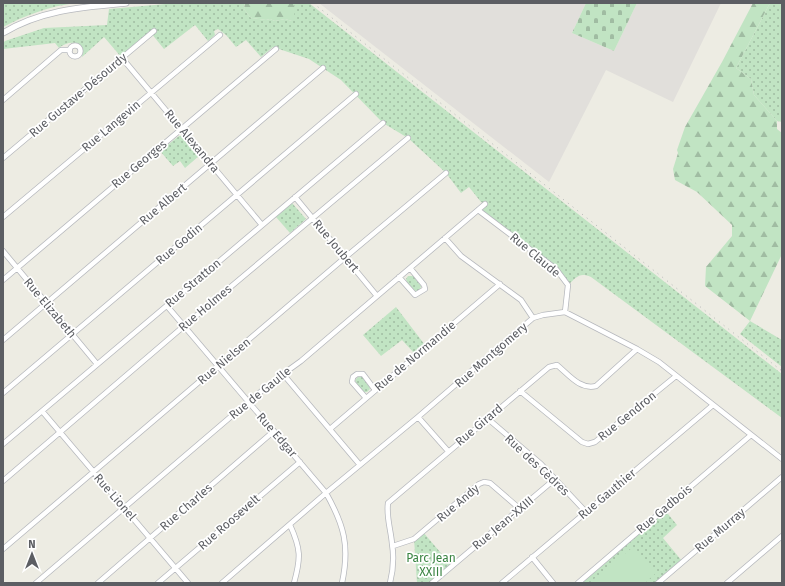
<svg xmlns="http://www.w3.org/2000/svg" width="785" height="586" font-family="'Fira Sans',sans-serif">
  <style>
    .industrial { fill: #e1dfdb }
    .grass { fill: url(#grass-dots) }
    .forest { fill: url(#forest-firs) }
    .cemetery { fill: url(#cemetery-stones) }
    .pitch { fill: #c1e4c3 }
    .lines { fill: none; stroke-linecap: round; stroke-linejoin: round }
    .minor-casing { stroke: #b6b8bd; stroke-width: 6 }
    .tertiary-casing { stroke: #b6b8bd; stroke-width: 7 }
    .minor { stroke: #fff; stroke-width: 4.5 }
    .tertiary { stroke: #fff; stroke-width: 5.5 }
    .rail { stroke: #b4b5b5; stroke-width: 1; stroke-dasharray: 1 5; stroke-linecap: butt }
    .labels { text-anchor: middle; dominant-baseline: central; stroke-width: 3.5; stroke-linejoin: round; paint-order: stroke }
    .street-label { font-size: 12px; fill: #5c5e63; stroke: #fff }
    .park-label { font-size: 12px; fill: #3a8442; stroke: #fff }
  </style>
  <defs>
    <pattern id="grass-dots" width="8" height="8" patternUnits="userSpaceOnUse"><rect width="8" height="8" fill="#c1e4c3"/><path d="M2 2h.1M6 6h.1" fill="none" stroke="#a0bca2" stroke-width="1.8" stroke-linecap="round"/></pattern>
    <pattern id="forest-firs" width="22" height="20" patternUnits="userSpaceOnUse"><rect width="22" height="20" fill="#c1e4c3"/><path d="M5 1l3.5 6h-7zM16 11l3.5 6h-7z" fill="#a0bca2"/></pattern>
    <pattern id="cemetery-stones" width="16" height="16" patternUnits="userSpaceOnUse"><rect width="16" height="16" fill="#c1e4c3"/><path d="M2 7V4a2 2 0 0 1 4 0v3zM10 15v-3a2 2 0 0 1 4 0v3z" fill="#a0bca2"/></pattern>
  </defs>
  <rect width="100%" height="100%" fill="#edece3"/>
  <path class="industrial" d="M 319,3 L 586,3 L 572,33 L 614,51 L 637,3 L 721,3 L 673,102 L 606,70 L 549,182 Z"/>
  <path class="grass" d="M 11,3 L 76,3 C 50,6 26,15 3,27 L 3,4 Z
    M 177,3 L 245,3 L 244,9 L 250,17 L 252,18 L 266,20 L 270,19 L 275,21 L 285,19 L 292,21 L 294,14 L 293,3 L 309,3 L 782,374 L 782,418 L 591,277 C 579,272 577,277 568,285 L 556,269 L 478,210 L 485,204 L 481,202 L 469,187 L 461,193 L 446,173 L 408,138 L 383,123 L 341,80 L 309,59 L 273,47 L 261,57 L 246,40 L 236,47 L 226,35 L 218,29 L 214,31 L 215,35 L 208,41 L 195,25 L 164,49 L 151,33 L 122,58 L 104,37 L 82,57 L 83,49 C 78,40 66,42 59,48 L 55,43 L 3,49 L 3,43 L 5,41 L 44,28 L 107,25 L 109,9 Z
    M 770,3 L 782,3 L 782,122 L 777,121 L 754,95 L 751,79 L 736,68 Z
    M 179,136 L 182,136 L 199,156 L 185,168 L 180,161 L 173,166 L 160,151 Z
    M 292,203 L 306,219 L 290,233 L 276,217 Z
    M 408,276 L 413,276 L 421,286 L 420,290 L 417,291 C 413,291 407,284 406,279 Z
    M 396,307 L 425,345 L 414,353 L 402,340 L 381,356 L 363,335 Z
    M 750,321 L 782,340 L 782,367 L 740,334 Z
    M 358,377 L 362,377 L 369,386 L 370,389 L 367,392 L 363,392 L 356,383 L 355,380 Z
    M 664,509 L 677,525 L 663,538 L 682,561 L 656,583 L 578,583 Z
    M 423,532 L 452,566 L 432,583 L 417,583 L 414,539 Z"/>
  <path class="forest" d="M 245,3 L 293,3 L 297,10 L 294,14 L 296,18 L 292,21 L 285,19 L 275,21 L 270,19 L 266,20 L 252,18 L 250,17 L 244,9 Z
    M 753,3 L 770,3 L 736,68 L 751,79 L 754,95 L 777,121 L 777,129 L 782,133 L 782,254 L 750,321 L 705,286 L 706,267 L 732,236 L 732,225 L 697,192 L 675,180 L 673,169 L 678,153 L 677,150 L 685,127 L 722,62 Z"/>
  <path class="cemetery" d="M 586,3 L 637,3 L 614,51 L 572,33 Z"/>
  <path class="pitch" d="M 633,547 L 656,573 L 645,583 L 589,583 Z"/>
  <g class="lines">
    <defs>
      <path id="minor" d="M69.5 51a5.5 5.5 0 1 1 11 0a5.5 5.5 0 1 1-11 0Z
        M 122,58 L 262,225
        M 3,100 L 61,50 L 70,50
        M 3,158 L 154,31
        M 295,197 L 377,296
        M 478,210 L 556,269 L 568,285 L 565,312
        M 3,217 L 220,35
        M 445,238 L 461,256 L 521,300 L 533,318
        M 3,251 L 97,364
        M 399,277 L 415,295 L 425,289 L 424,285 L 410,268
        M 3,280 L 276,49
        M 167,306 L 326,493 C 344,525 350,546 342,583
        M 3,340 L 323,68
        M 283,374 L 360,465
        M 520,391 L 582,442 L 588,444 L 595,442 L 676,376
        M 3,393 L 356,94
        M 366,398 L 352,382 L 353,377 L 357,374 L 363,374 L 375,390
        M 42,411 L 188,583
        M 418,417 L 448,451
        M 487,418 L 541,464 L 586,512
        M 330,429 L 500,284
        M 3,444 L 383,123
        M 3,481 L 184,326 L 408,138
        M 290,525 C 301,549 301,558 294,583
        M 393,546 L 414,539 L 479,484 L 484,482 L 490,483 L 520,509
        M 3,549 L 348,255 L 446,173
        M 532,557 L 553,583
        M 36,583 L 248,402 L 283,374 L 301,361 L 485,204
        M 98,583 L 274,431
        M 158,583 L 300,462
        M 222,583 L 326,493 L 418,417 L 533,318 L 543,315 L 565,312 L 637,349 L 659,362 L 782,459
        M 390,583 C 393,571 394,556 392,544 C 391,530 386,517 388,503 L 549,367 L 557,365 C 569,375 580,390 596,386 L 637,349
        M 432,583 L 555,479
        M 502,583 L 713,405
        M 578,583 L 751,435
        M 658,583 L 782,477
        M 727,583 L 782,536"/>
      <path id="tertiary" d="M 3,33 C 41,10 83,7 126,3"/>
    </defs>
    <use href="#minor" class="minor-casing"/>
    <use href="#tertiary" class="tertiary-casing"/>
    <use href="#minor" class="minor"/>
    <use href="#tertiary" class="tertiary"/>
    <path class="rail" d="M 313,3 L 782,371"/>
  </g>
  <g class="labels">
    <g class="street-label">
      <text transform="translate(78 95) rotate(-40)">Rue Gustave-Désourdy</text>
      <text transform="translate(111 126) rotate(-40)">Rue Langevin</text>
      <text transform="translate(192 141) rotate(50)">Rue Alexandra</text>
      <text transform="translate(139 164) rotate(-40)">Rue Georges</text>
      <text transform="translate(163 204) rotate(-40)">Rue Albert</text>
      <text transform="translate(179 244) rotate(-40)">Rue Godin</text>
      <text transform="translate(336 246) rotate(50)">Rue Joubert</text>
      <text transform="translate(535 255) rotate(40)">Rue Claude</text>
      <text transform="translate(193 283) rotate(-40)">Rue Stratton</text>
      <text transform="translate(50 308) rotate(50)">Rue Elizabeth</text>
      <text transform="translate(205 308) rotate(-40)">Rue Holmes</text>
      <text transform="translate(491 355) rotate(-41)">Rue Montgomery</text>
      <text transform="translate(415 356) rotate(-40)">Rue de Normandie</text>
      <text transform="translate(224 361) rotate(-40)">Rue Nielsen</text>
      <text transform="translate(260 393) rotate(-39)">Rue de Gaulle</text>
      <text transform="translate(627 416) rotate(-39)">Rue Gendron</text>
      <text transform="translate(479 425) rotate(-40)">Rue Girard</text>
      <text transform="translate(277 435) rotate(49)">Rue Edgar</text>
      <text transform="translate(537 465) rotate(43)">Rue des Cèdres</text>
      <text transform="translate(607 494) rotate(-40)">Rue Gauthier</text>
      <text transform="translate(115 497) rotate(49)">Rue Lionel</text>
      <text transform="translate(458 503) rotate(-40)">Rue Andy</text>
      <text transform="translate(186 507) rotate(-41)">Rue Charles</text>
      <text transform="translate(664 509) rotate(-40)">Rue Gadbois</text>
      <text transform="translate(229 522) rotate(-41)">Rue Roosevelt</text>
      <text transform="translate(503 523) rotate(-40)">Rue Jean-XXIII</text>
      <text transform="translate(720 530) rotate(-40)">Rue Murray</text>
    </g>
    <g class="park-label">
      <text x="431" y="558">Parc Jean<tspan x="431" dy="14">XXIII</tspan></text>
    </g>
  </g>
  <rect width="785" height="586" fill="none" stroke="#5c5e63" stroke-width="8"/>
  <g transform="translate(32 554)" stroke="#ffffff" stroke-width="3" paint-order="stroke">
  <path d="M0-3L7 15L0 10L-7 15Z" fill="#5c5e63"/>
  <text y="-6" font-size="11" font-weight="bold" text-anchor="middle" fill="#5c5e63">N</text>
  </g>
</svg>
